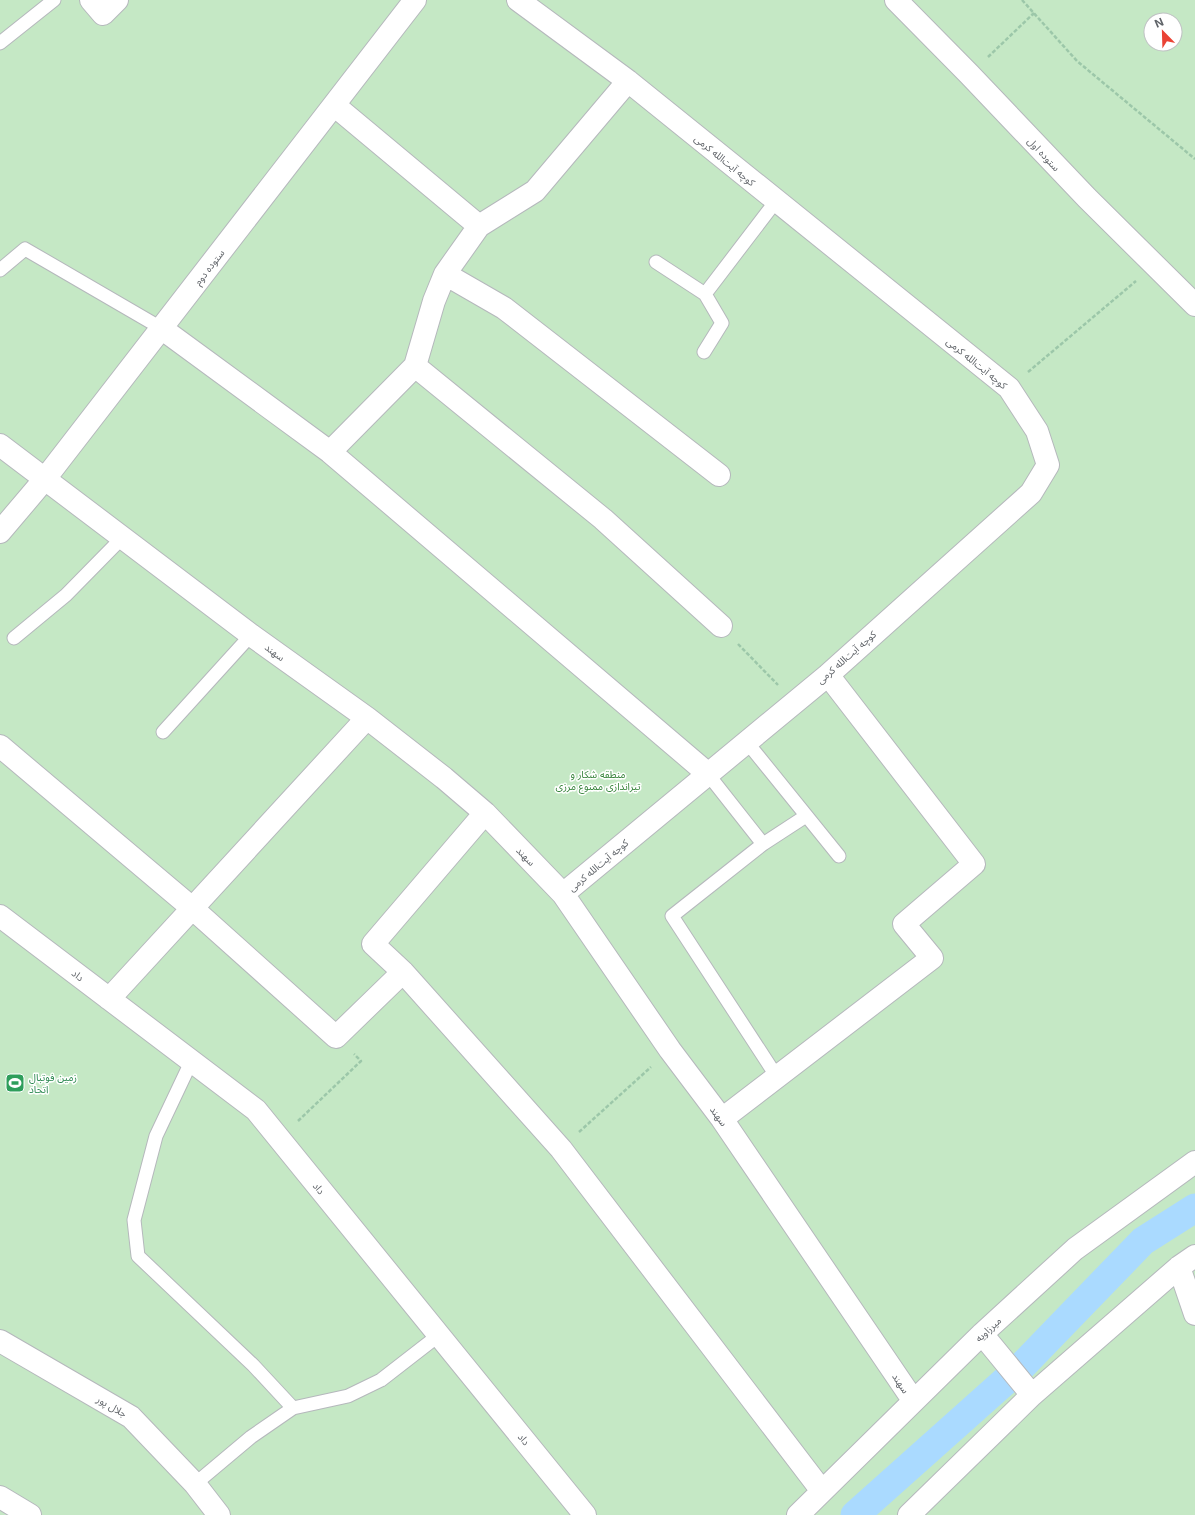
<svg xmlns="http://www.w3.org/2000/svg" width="1195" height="1515" font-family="Inter,'Noto Sans Arabic',sans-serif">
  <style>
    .green { fill: #c5e8c5; fill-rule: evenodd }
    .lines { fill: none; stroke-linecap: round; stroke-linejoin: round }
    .canal { stroke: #aadaff; stroke-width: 29 }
    .service-casing { stroke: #b5b8bc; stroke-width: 15 }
    .minor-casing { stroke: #b5b8bc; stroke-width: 24 }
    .tertiary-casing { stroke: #b5b8bc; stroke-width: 24 }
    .path { stroke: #9cc7a9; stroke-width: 2.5; stroke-dasharray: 4 2; stroke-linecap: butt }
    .service { stroke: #fff; stroke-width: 13 }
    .minor { stroke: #fff; stroke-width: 22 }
    .tertiary { stroke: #fff; stroke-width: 22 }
    .labels { text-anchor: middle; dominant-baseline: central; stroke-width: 3; stroke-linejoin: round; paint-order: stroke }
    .street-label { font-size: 10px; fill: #5f6368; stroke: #fff }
    .park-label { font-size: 10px; fill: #348238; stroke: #fff }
    .leisure-label { font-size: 10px; fill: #27864d; stroke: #fff; text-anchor: start }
  </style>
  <rect width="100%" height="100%" fill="#f1efe8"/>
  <path class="green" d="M 0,0 L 1195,0 L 1195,1515 L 0,1515 ZM 1151,20 L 1175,20 L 1175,44 L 1151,44 Z"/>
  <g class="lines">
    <path class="canal" d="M 855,1515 L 1023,1365 L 1143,1241 L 1195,1208"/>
    <defs>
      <path id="service" d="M 0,43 L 54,0
        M 656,262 L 705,294
        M 0,270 L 25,249 L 161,328
        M 704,352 L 722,323 L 705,294 L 776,201
        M 14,638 L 66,595 L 122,538
        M 163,732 L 251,635
        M 746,741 L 839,856
        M 707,773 L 763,844 L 672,916 L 777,1077
        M 763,844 L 806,816
        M 191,1062 L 156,1136 L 134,1220 L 138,1256 L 253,1365 L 293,1408
        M 195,1484 L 251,1437 L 293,1408 L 348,1396 L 381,1380 L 439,1335"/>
      <path id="minor" d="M 91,0 L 103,14 L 117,0
        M 518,0 L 628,81 L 1009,388 L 1037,431 L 1048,465 L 1031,493 L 828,675 L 563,894
        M 334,105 L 479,226
        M 445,274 L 504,308 L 719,475
        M 161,328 L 330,452 L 707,773
        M 415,366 L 603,519 L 721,626
        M 0,445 L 251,635 L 367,718 L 444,778 L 485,813 L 563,894 L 670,1050 L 722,1119 L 913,1400
        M 330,452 L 415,366 L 434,301 L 445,274 L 479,226 L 535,191 L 628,81
        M 0,532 L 44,480 L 415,0
        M 0,746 L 192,908 L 336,1037 L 403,972 L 561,1149 L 822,1491
        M 0,916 L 256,1110 L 585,1515
        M 403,972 L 373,944 L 485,813
        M 109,999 L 367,718
        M 722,1119 L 932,958 L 904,924 L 974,864 L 828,675
        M 1179,1267 L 1195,1314
        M 982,1334 L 1032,1395
        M 0,1341 L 131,1417 L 195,1484 L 219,1515
        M 0,1497 L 30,1515
        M 798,1515 L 982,1334 L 1075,1249 L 1195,1162
        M 909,1515 L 1032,1395 L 1179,1267 L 1195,1256"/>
      <path id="tertiary" d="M 896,0 L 969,74 L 1087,198 L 1195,305"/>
    </defs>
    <use href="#service" class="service-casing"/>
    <use href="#minor" class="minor-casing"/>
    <use href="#tertiary" class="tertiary-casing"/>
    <path class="path" d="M 1022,0 L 1077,61 L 1195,159
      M 988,57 L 1034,13
      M 1028,372 L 1136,281
      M 738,644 L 778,685
      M 298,1121 L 361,1061 L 354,1054
      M 579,1132 L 651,1067"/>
    <use href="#service" class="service"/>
    <use href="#minor" class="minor"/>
    <use href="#tertiary" class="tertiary"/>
  </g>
  <defs>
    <symbol id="stadium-square" viewBox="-11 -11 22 22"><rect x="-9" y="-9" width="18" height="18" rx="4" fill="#2e9e5b" stroke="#fff"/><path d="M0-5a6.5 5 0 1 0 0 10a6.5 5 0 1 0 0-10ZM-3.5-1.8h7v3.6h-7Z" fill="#fff"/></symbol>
  </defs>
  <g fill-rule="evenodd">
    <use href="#stadium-square" x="4" y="1072" width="22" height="22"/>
  </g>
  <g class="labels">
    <g class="street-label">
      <text transform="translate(1044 154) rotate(47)">ستوده اول</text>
      <text transform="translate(725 160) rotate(39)">کوچه آیت‌الله کرمی</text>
      <text transform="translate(209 267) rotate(-52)">ستوده دوم</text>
      <text transform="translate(977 363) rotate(39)">کوچه آیت‌الله کرمی</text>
      <text transform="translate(275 652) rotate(36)">سهند</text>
      <text transform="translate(846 657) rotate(-41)">کوچه آیت‌الله کرمی</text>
      <text transform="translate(526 856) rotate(46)">سهند</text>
      <text transform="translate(598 865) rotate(-40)">کوچه آیت‌الله کرمی</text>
      <text transform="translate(78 975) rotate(37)">داد</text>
      <text transform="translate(719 1116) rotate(54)">سهند</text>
      <text transform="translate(319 1188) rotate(51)">داد</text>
      <text transform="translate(988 1329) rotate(-43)">میرزاویه</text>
      <text transform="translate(901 1383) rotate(56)">سهند</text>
      <text transform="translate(112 1406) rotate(30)">جلال پور</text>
      <text transform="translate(524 1439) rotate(51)">داد</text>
    </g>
    <g class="park-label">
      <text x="598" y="774">منطقه شکار و<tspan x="598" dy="12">تیراندازی ممنوع مرزی</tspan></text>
    </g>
    <g class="leisure-label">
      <text x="29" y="1077">زمین فوتبال<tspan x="29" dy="12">اتحاد</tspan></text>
    </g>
  </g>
  <g transform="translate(1163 32) rotate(337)"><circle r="19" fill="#ffffff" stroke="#bfc1c3"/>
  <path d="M0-3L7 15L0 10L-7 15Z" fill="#ea4335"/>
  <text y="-6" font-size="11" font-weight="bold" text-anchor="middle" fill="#5f6368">N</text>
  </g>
</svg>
